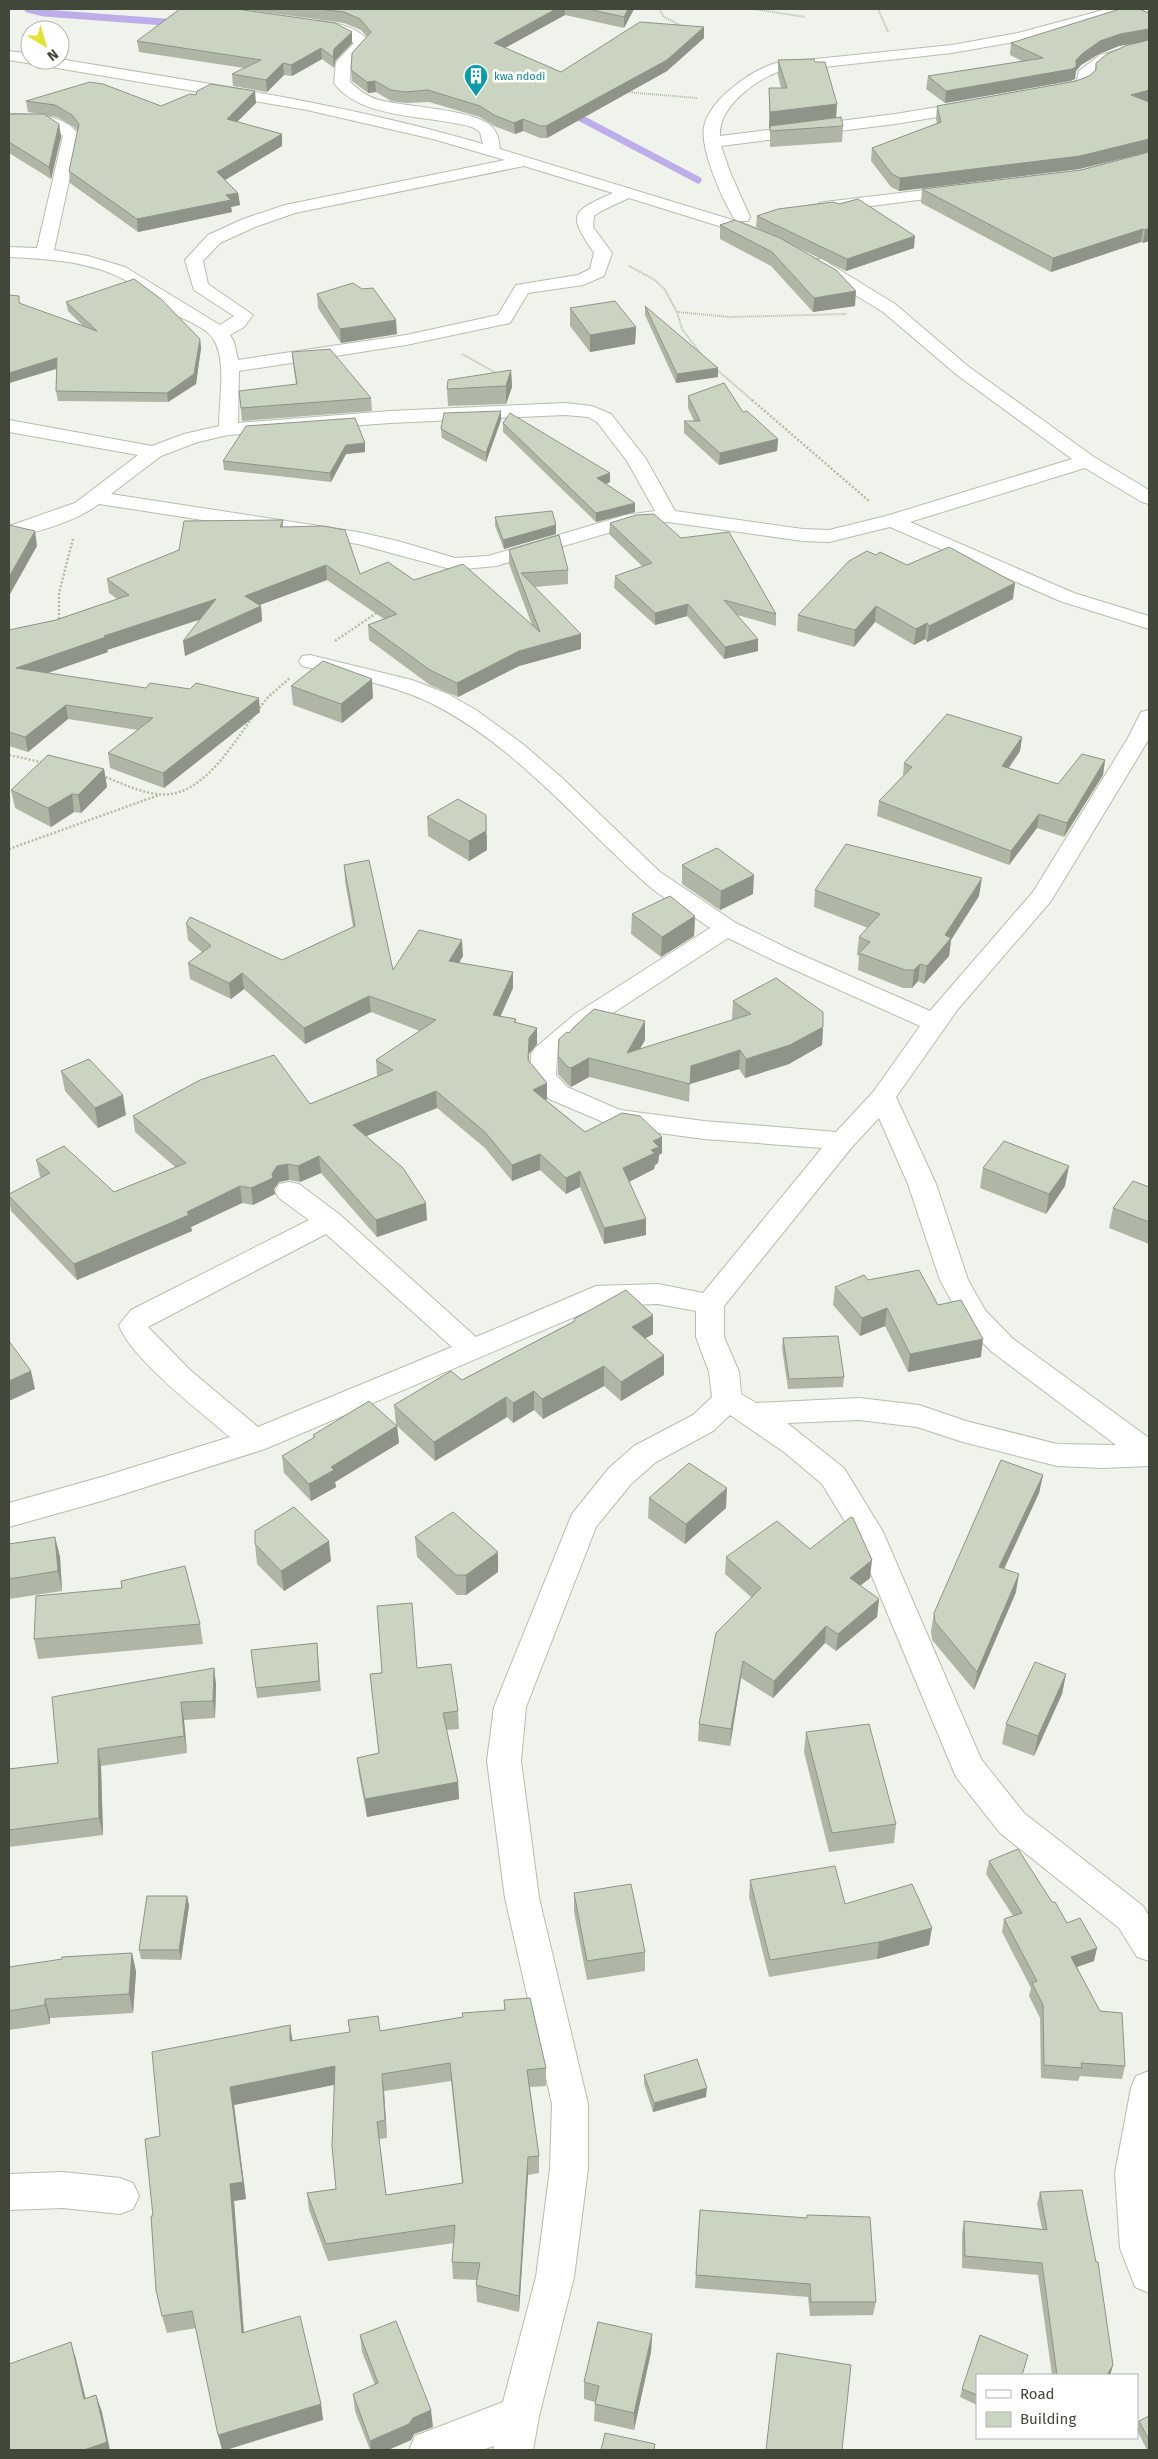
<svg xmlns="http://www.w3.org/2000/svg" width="1158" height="2459" font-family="'Fira Sans',sans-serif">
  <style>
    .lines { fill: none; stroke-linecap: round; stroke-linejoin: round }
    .stream { stroke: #bdaee9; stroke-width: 7 }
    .minor-casing { stroke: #b6beae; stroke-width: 2 }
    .path-far1 { stroke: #b0bea1; stroke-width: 2; stroke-dasharray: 1 1; stroke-linecap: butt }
    .path { stroke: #b0bea1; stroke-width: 2.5; stroke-dasharray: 2 2; stroke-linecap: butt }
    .minor { fill: #fff; fill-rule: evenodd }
    .wall { fill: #afb6a6; fill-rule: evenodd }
    .shaded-wall { fill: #8e9487 }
    .building { fill: #cbd4c1; stroke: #8e9487; fill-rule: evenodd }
    .labels { text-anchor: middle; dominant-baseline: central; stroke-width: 5; stroke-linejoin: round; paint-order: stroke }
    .far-culture-label { font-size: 11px; fill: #0d838f; stroke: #fff; text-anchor: start }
  </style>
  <rect width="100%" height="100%" fill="#eff3eb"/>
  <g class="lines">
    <path class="stream" d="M 28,9 L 44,13 L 178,23
      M 569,112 L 698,180"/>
    <defs>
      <path id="minor" d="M 1107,9 L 1130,9 L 1128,12 L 1019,41 L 952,53 L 778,72 C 754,81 718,108 720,136 L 895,114 L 974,101 L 982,106 L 974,111 L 895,124 L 721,146 L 730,172 L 750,217 L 748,221 L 736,221 L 768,233 L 770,237 L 768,241 L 756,241 L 719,226 L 629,198 L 601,211 L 594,216 L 593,227 L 612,253 L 604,276 L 583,285 L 528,293 L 510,323 L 406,345 L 239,371 L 238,423 L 390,411 L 565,403 L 592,406 L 611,414 L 646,459 L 675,511 L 803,529 L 829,530 L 886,516 L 1072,459 L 957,375 L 883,312 L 810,267 L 807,263 L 810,259 L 822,259 L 895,304 L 969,367 L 1094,457 L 1149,490 L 1149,504 L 1142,502 L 1085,468 L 910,522 L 1074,593 L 1149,616 L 1149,629 L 1060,601 L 890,527 L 829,542 L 803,541 L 668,522 L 635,525 L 496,566 L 454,570 L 358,544 L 99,504 C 75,522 38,532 9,538 L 9,526 L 75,503 L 138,455 L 9,432 L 9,420 L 152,446 L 184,434 L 219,426 C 219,399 226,368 216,344 C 210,328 187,321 174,314 C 157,304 143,291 127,281 C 91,261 49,259 9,257 L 9,247 L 37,248 L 63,136 L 46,125 L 9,124 L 9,114 C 33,114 63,113 79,135 L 54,250 L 88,256 L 125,267 L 220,325 L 234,316 L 194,290 L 185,260 L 208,235 L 243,219 L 285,205 L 505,160 L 433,139 L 307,110 L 9,60 L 9,51 L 30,54 L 30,60 L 60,59 C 202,83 345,103 483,144 L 480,132 L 472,127 C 432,115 360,120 334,83 L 336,62 L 354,43 L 337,33 L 312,28 L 310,25 L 317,21 C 336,23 358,26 370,43 L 351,63 L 350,82 C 359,90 367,97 379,100 C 405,107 476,109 492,127 C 498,133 499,141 500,149 L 736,221 C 723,202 700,149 704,127 C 709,100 751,70 776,63 L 952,45 L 1018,33 ZM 524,166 L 613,193 C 570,212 568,214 594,253 L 590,269 L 578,275 L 516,285 L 498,315 L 406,335 L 238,360 L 234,342 L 230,335 L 244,327 L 253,315 L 208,284 L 203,261 L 220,243 L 255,227 L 295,213 ZM 565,415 L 588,417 L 597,422 L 627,461 L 655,511 L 626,515 L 488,556 L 455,558 L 398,541 L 358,532 L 111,494 L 161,456 L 198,442 L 228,435 L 390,423 Z
        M 1149,42 L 1149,50 C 1129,54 1107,59 1092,75 L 1093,81 L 1087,87 L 1053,96 L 1045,91 L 1048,88 L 1077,81 L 1079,71 L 1100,55 Z
        M 958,186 L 964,188 L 966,191 L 964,194 L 825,212 L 819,211 L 817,207 L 819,203 L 825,202 Z
        M 310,655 L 412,680 L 448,694 L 476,710 L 524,745 L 562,778 L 660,872 L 736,923 L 795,952 L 930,1011 L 1033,892 L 1128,738 L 1141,712 L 1149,710 L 1149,739 L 1051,901 L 958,1009 L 896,1097 L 936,1184 L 968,1280 L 985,1310 L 1012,1338 L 1149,1438 L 1149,1466 L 1102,1468 L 1057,1466 L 963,1442 L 917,1427 L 859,1420 L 787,1423 L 844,1468 L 883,1532 L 981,1759 L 1024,1813 L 1143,1906 L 1149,1916 L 1149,1961 L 1137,1957 L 1119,1928 L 1000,1833 L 956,1777 L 858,1543 L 822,1484 L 784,1452 L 730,1415 L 713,1431 L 656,1462 L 631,1484 L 596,1527 L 526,1707 L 521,1761 L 539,1898 L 588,2104 L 588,2169 L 574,2277 L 539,2416 L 533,2450 L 493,2450 L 494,2446 L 482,2450 L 409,2450 L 415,2436 L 503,2402 L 536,2277 L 550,2169 L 552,2104 L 505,1898 L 487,1761 L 494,1707 L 572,1514 L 609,1468 L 634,1446 L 693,1415 L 712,1397 L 709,1372 L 696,1337 L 696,1311 L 658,1304 L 600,1306 L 265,1449 L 105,1500 L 9,1527 L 9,1503 L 105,1476 L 230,1437 C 202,1413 130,1358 119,1325 L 131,1310 L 309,1220 L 279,1198 L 275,1191 L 279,1184 L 289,1182 L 299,1184 L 339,1214 L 476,1337 L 596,1286 L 658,1284 L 703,1293 L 822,1148 L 704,1139 L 615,1127 L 549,1099 L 530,1077 L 531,1054 L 535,1048 L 575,1014 L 710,928 C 688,912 662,899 642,880 C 575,819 515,746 433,704 C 393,684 346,677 302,666 L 299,661 L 302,656 ZM 728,938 L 777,962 L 920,1026 L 874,1091 L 836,1132 L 704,1121 L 620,1110 L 567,1087 L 556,1075 L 557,1057 L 593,1026 ZM 879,1118 L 908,1184 L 940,1280 L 964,1324 L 992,1352 L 1116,1445 L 1057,1444 L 966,1421 L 919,1405 L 859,1398 L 756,1403 L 741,1394 L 739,1372 L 724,1337 L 724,1306 L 852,1147 ZM 326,1234 L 452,1347 L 258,1427 L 190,1370 L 148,1327 Z
        M 1149,2071 L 1149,2293 L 1135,2287 L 1120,2248 L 1115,2173 L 1131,2088 L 1136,2076 Z
        M 63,2172 L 120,2178 L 133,2183 L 139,2196 L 133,2209 L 120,2214 L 63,2208 L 9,2210 L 9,2174 Z"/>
    </defs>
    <use href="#minor" class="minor-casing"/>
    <path class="path-far1" d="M 659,9 L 664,17 L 684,27
      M 754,9 L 805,17
      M 878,9 L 888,32
      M 626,92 L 697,98
      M 629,266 L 655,280 L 665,290 L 677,312 L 682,329 L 701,354
      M 677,312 L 730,317 L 847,314
      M 462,354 L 498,374
      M 715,368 L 753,401"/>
    <path class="path" d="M 752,400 L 869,501
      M 59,623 L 59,593 L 73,539
      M 335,641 L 378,612
      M 257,711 L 268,697 L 290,678
      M 9,755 L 45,763
      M 102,776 C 120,782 138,792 157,794 C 200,800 230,748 252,718
      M 9,849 L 159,795"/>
    <use href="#minor" class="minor"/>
  </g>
  <path class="wall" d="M 180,9 L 634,9 L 624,28 L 565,15 L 505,48 L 561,72 L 704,27 L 704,38 L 667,71 L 547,138 L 540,138 L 523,131 L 515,134 L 494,126 L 480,117 L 429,102 L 406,103 L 391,101 L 376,92 L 368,93 L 352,81 L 351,70 L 367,37 L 361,30 L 344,23 L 241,9 L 352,32 L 352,43 L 335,61 L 334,68 L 322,59 L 292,76 L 284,75 L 267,92 L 233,86 L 232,74 L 244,68 L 139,52 L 137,41 Z
    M 1149,13 L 1149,152 L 1079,169 L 899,191 L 891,187 L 871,161 L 872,148 L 937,124 L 936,119 L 937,106 L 1076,81 L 1089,76 L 1095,71 L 1096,63 L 1134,43 L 1119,46 L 1099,54 L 1081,65 L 1076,71 L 1075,79 L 1070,81 L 945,103 L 926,89 L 928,76 L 1022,61 L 1010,55 L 1011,43 Z
    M 778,60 L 836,117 L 843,126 L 842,142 L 770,147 L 770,128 L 769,128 L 769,88 L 781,88 L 778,75 Z
    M 26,101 L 161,106 L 256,103 L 237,122 L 282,134 L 282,146 L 225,180 L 238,193 L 240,205 L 231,207 L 232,212 L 138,232 L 70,183 L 69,171 L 78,131 L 74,127 L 57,117 L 44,115 L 59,124 L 61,137 L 51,179 L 9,153 L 9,114 L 41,114 L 28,112 Z
    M 1149,152 L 1149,241 L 1143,243 L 1141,242 L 1051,272 L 921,203 L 922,189 L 1081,170 Z
    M 757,216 L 914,248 L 846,271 L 784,241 L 855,306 L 813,312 L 771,266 L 720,239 L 720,225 L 776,237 L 756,227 Z
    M 362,289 L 397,334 L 341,343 L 318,308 L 317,294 Z
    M 66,302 L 200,339 L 201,348 L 196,384 L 168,402 L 58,401 L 56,391 L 57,369 L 9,383 L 20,304 L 83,326 L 68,311 Z
    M 645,306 L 718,377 L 676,383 L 645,315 Z
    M 570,308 L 636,327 L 635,344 L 590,352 L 570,326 Z
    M 292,352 L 371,398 L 372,411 L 242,421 L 239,391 L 296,384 L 293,364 Z
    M 511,370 L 512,387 L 506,404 L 448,406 L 447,389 Z
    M 688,396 L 743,412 L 778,439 L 777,451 L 719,465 L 684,433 L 684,421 L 694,421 L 688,408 Z
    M 501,420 L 486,462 L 442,438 L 441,429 Z
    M 503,423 L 610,473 L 610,482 L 606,484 L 635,512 L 596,522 L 503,432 Z
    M 365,443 L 365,452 L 346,454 L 331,482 L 224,470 L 223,461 Z
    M 495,517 L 556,525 L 556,534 L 504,549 L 495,526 Z
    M 283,520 L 283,527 L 360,574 L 414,580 L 532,625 L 509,564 L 509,550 L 568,570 L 568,584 L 534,587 L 581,649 L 519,666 L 458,697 L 430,685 L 369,640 L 368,625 L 384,619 L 327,580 L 260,605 L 261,606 L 262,621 L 185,656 L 200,619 L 107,650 L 108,652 L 47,673 L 260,712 L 164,788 L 110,768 L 108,753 L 138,730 L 68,719 L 28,752 L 9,746 L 9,630 L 56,620 L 117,599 L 109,593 L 107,579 Z
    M 610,523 L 681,538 L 776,614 L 776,626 L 737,615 L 758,639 L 758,651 L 724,659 L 687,616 L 655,625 L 614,588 L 615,576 L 643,567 L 609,534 Z
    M 876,555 L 907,565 L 1013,599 L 927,642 L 925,639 L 914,645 L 875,622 L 854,647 L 797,631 L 798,615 Z
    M 291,686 L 373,698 L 342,723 L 293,705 Z
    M 1022,737 L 1020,751 L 1009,768 L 1058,784 L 1105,760 L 1103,775 L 1064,837 L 1037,828 L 1009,865 L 877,816 L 879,801 L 903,776 L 904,763 Z
    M 104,769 L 107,787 L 81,813 L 74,812 L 51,827 L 15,808 L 11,790 Z
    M 427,817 L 487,835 L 487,850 L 469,861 L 428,836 Z
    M 344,865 L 393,970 L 463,956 L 459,963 L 513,988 L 500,1016 L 516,1019 L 516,1023 L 537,1028 L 537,1044 L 529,1054 L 529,1062 L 547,1099 L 546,1100 L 585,1132 L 662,1153 L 659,1155 L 658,1163 L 655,1165 L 654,1169 L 629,1182 L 646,1235 L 604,1244 L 580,1187 L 566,1194 L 540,1170 L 512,1181 L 485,1148 L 437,1108 L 366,1136 L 427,1220 L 377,1237 L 321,1173 L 300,1182 L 289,1180 L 279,1182 L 274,1189 L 275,1194 L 253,1205 L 242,1203 L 191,1227 L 192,1231 L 77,1280 L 11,1211 L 9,1200 L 9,1194 L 41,1178 L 40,1177 L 36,1160 L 114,1192 L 175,1167 L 135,1132 L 133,1116 L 310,1104 L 377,1076 L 376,1060 L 420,1031 L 371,1012 L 305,1044 L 244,989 L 231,999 L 190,979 L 188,963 L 202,952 L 188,940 L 186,924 L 282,960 L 353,927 L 345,881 Z
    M 682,865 L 753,894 L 720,910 L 682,884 Z
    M 815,890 L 979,896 L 951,940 L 949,956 L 924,984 L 918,981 L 912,988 L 903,988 L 858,970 L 859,956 L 857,955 L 859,937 L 868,928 L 814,907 Z
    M 632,914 L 695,916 L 694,936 L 661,957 L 631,934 Z
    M 733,1001 L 823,1027 L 822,1045 L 789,1064 L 745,1078 L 739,1069 L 690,1084 L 689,1102 L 589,1077 L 571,1087 L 568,1085 L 558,1074 L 558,1056 L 645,1040 L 640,1049 L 732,1020 Z
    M 61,1071 L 126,1115 L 98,1128 L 65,1091 Z
    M 983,1168 L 1065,1186 L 1046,1214 L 980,1188 Z
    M 1149,1187 L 1149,1244 L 1109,1228 L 1113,1208 Z
    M 868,1280 L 938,1305 L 981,1357 L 908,1372 L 885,1326 L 860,1336 L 833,1305 L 835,1287 Z
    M 574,1319 L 653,1334 L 645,1339 L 664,1355 L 664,1375 L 621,1401 L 604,1386 L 543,1419 L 534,1410 L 513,1423 L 507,1417 L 435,1461 L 397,1426 L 399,1443 L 335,1482 L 336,1487 L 311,1501 L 284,1473 L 282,1456 L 314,1438 L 313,1435 L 396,1424 L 394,1405 L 462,1380 L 574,1321 Z
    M 783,1338 L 844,1377 L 843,1387 L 788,1389 L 782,1348 Z
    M 1043,1475 L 1039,1493 L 1004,1569 L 1016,1592 L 974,1690 L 932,1640 L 931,1631 L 934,1613 Z
    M 649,1498 L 726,1508 L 685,1544 L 648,1518 Z
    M 55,1537 L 60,1557 L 62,1591 L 9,1599 L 9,1544 Z
    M 415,1537 L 498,1572 L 466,1595 L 457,1595 L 417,1557 Z
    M 255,1544 L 331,1561 L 284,1591 L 257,1564 Z
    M 810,1549 L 870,1578 L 860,1586 L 879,1599 L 877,1617 L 836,1651 L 825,1643 L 773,1698 L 741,1678 L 730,1746 L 698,1741 L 699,1724 L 751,1597 L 725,1574 L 726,1557 Z
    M 200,1624 L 203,1644 L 38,1659 L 34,1639 Z
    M 317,1643 L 321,1691 L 257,1698 L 251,1650 Z
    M 214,1668 L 216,1685 L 215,1718 L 184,1720 L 187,1753 L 101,1766 L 103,1835 L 9,1847 L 9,1769 L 58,1763 Z
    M 417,1668 L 458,1711 L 459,1729 L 446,1730 L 458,1782 L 459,1799 L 367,1817 L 359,1775 L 357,1758 L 379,1753 L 370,1674 Z
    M 1066,1674 L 1062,1694 L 1034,1756 L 1002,1744 L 1006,1724 Z
    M 806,1732 L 896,1824 L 894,1843 L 829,1852 L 804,1752 Z
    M 989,1861 L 1052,1902 L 1094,1961 L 1077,1967 L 1125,2066 L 1122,2079 L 1080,2076 L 1078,2081 L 1041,2078 L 1040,2018 L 1029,1996 L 1031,1988 L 1002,1932 L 1004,1919 L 1013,1916 L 986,1874 Z
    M 750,1880 L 845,1904 L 929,1945 L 877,1959 L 769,1977 L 749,1897 Z
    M 574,1893 L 645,1952 L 645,1971 L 587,1980 L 574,1912 Z
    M 187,1896 L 189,1906 L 181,1960 L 141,1959 L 139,1950 Z
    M 132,1953 L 136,1972 L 133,2013 L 50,2018 L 50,2024 L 9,2030 L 9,1967 Z
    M 504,2000 L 546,2068 L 546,2086 L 530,2087 L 539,2156 L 539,2173 L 528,2175 L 519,2312 L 477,2302 L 476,2285 L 477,2280 L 453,2279 L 452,2262 L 454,2243 L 328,2261 L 309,2210 L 307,2193 L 336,2189 L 334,2085 L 234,2105 L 246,2199 L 234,2201 L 244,2332 L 321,2404 L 323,2420 L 196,2328 L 167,2333 L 162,2316 L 153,2216 L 290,2025 L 292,2041 L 380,2031 L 505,2010 ZM 451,2081 L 462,2183 L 386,2195 L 379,2139 L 387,2138 L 384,2091 Z
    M 644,2075 L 706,2097 L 653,2112 L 644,2084 Z
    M 1040,2192 L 1113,2365 L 1110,2375 L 1052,2375 L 1038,2275 L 962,2268 L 962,2233 L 964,2221 L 1042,2229 L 1037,2204 Z
    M 700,2210 L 876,2302 L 873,2315 L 810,2316 L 808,2297 L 695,2288 Z
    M 652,2334 L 651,2352 L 634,2430 L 594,2421 L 595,2402 L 584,2399 L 584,2382 Z
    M 360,2335 L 433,2427 L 414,2434 L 411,2440 L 388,2450 L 370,2450 L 355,2411 L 353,2394 L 375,2385 L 362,2352 Z
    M 980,2335 L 1028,2355 L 1022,2375 L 977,2375 L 977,2405 L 960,2397 L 962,2389 Z
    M 1149,2416 L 1149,2450 L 1147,2450 L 1137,2430 L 1137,2428 L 1139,2421 Z"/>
  <path class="shaded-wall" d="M 556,9 L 565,9 L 565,15 L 494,54 L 494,43 Z
    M 628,9 L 634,9 L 624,28 L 624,17 Z
    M 704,27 L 704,38 L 667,71 L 547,138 L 546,126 Z
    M 1149,29 L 1149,41 L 1119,46 L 1099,54 L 1081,65 L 1076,71 L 1075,79 L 1070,81 L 945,103 L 946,91 L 1076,60 L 1083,53 L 1100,41 L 1120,34 Z
    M 352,32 L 352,43 L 335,61 L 334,68 L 333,57 L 334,49 Z
    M 321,48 L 322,59 L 292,76 L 291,65 Z
    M 283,63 L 284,75 L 267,92 L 266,80 Z
    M 375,81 L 376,92 L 368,93 L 367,82 Z
    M 1149,90 L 1149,102 L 1131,95 Z
    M 255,91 L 256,103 L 228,131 L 227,119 Z
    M 837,104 L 836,120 L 769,128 L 770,112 Z
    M 523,119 L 523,131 L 515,134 L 514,123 Z
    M 59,124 L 61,137 L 51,179 L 49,167 Z
    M 282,134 L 282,146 L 218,184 L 217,172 Z
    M 1149,139 L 1149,152 L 1079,169 L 899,191 L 900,178 Z
    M 238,193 L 240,205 L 231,207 L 232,212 L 138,232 L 137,219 L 226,195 Z
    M 1149,228 L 1149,241 L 1143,243 L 1145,230 Z
    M 1143,229 L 1141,242 L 1051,272 L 1053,258 Z
    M 915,236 L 914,248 L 846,271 L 847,259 Z
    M 856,291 L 855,306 L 813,312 L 814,298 Z
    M 396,320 L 397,334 L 341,343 L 340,329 Z
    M 636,327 L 635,344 L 590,352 L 590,335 Z
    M 200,339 L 201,348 L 196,384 L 168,402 L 167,393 Z
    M 57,358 L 58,368 L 9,383 L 9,373 Z
    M 718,368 L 718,377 L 676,383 L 677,374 Z
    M 511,370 L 512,387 L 506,404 L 506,386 Z
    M 501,411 L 501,420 L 486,462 L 486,453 Z
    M 778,439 L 777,451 L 719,465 L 720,453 Z
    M 365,443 L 365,452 L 346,454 L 331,482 L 330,473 L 346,445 Z
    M 610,473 L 610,482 L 597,488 L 597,478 Z
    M 635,503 L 635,512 L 596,522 L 596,513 Z
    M 556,525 L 556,534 L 504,549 L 503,540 Z
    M 35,531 L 37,546 L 9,596 L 9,577 Z
    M 326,565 L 327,580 L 246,610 L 245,596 Z
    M 1015,583 L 1013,599 L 927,642 L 929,626 Z
    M 216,599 L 217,614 L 107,650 L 108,652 L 19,683 L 16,668 L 104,636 Z
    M 688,604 L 687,616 L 655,625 L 655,613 Z
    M 261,606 L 262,621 L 185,656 L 183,641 Z
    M 876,606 L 875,622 L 854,647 L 855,630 Z
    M 927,623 L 925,639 L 914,645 L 916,629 Z
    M 581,634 L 581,649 L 519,666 L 458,697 L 457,683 L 519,651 Z
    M 758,639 L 758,651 L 724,659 L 725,647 Z
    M 372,679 L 373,698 L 342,723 L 341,704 Z
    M 259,698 L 260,712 L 164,788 L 163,773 Z
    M 66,705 L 68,719 L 28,752 L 25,737 Z
    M 1022,737 L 1020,751 L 1000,780 L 1002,766 Z
    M 1105,760 L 1103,775 L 1064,837 L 1067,823 Z
    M 104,769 L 107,787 L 81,813 L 78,795 Z
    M 72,794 L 74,812 L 51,827 L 48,808 Z
    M 1039,814 L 1037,828 L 1009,865 L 1011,851 Z
    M 486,815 L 487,850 L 469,861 L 469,841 Z
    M 754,875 L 753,894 L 720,910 L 721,891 Z
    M 982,878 L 979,896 L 951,940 L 949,956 L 924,984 L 927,966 L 945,935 Z
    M 695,916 L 694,936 L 661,957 L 662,937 Z
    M 462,940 L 463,956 L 450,977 L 449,961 Z
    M 920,964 L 918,981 L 912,988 L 914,970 Z
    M 513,972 L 513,988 L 494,1031 L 493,1015 Z
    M 242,973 L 244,989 L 231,999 L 229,983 Z
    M 369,996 L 371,1012 L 305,1044 L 304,1028 Z
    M 645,1021 L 645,1040 L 628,1068 L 627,1053 Z
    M 823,1027 L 822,1045 L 789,1064 L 745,1078 L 746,1059 Z
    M 537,1028 L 537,1044 L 529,1054 L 528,1077 L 529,1038 Z
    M 740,1050 L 739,1069 L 690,1084 L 691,1066 Z
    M 589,1058 L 589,1077 L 571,1087 L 571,1068 Z
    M 547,1083 L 547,1099 L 533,1106 L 533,1090 Z
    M 436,1091 L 437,1108 L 354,1141 L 353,1125 Z
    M 123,1095 L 126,1115 L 98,1128 L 95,1108 Z
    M 662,1137 L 662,1153 L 659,1155 L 658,1163 L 655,1165 L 654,1169 L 623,1185 L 623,1168 L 653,1141 Z
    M 540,1154 L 540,1170 L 512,1181 L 512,1165 Z
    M 319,1156 L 321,1173 L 300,1182 L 298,1166 Z
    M 288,1164 L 289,1180 L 279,1182 L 274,1189 L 275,1194 L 253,1205 L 251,1188 L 272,1174 L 277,1166 Z
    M 1069,1166 L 1065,1186 L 1046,1214 L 1049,1194 Z
    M 580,1171 L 580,1187 L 566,1194 L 566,1178 Z
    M 240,1186 L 242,1203 L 191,1227 L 192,1231 L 77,1280 L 74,1264 Z
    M 426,1203 L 427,1220 L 377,1237 L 376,1220 Z
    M 646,1219 L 646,1235 L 604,1244 L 604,1228 Z
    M 887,1308 L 885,1326 L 860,1336 L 862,1318 Z
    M 653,1315 L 653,1334 L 631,1346 L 632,1327 Z
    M 983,1339 L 981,1357 L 908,1372 L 910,1354 Z
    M 664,1355 L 664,1375 L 621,1401 L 621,1382 Z
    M 604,1366 L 604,1386 L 543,1419 L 542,1399 Z
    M 31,1371 L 35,1389 L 9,1401 L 9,1381 Z
    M 534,1391 L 534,1410 L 513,1423 L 513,1403 Z
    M 506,1397 L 507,1417 L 435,1461 L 434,1442 Z
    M 397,1426 L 399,1443 L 335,1482 L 336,1487 L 311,1501 L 309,1484 L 331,1467 Z
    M 1043,1475 L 1039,1493 L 996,1586 L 999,1567 Z
    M 727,1488 L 726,1508 L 685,1544 L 686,1524 Z
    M 55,1537 L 60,1557 L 62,1591 L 58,1571 Z
    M 329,1541 L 331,1561 L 284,1591 L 281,1571 Z
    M 498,1552 L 498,1572 L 466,1595 L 466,1575 Z
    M 872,1560 L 870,1578 L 848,1595 L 850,1578 Z
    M 1019,1574 L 1016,1592 L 974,1690 L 977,1672 Z
    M 879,1599 L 877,1617 L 836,1651 L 838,1634 Z
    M 826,1626 L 825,1643 L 773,1698 L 774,1681 Z
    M 743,1661 L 741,1678 L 730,1746 L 731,1729 Z
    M 214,1668 L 216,1685 L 215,1718 L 213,1701 Z
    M 1066,1674 L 1062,1694 L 1034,1756 L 1038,1736 Z
    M 181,1702 L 184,1720 L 187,1753 L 184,1736 Z
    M 98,1749 L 101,1766 L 103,1835 L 99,1818 Z
    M 458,1782 L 459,1799 L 367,1817 L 365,1799 Z
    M 187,1896 L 189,1906 L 181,1960 L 179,1950 Z
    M 932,1928 L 929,1945 L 877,1959 L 879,1942 Z
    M 1097,1948 L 1094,1961 L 1068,1970 L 1071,1957 Z
    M 132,1953 L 136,1972 L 133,2013 L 129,1994 Z
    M 45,1999 L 50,2018 L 50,2024 L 45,2005 Z
    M 290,2025 L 293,2043 L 290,2041 Z
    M 335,2066 L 337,2084 L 234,2105 L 246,2199 L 234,2201 L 245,2350 L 242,2333 L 230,2184 L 230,2087 Z
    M 382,2074 L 384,2091 L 387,2138 L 385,2120 Z
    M 707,2088 L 706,2097 L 653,2112 L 654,2103 Z
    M 528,2157 L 528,2175 L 519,2312 L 519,2296 Z
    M 652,2334 L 651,2352 L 634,2430 L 634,2413 Z
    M 71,2342 L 76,2359 L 90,2416 L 84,2399 Z
    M 1113,2365 L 1110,2375 L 1107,2375 Z
    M 96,2395 L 102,2412 L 110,2450 L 84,2450 Z
    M 321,2404 L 323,2420 L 226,2450 L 222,2450 L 218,2435 Z
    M 431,2410 L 433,2427 L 414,2434 L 411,2440 L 388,2450 L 371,2450 L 370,2441 L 413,2418 Z"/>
  <path class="building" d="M 180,9 L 237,9 L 335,23 L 352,32 L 334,49 L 333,57 L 321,48 L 291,65 L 283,63 L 266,80 L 232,74 L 261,60 L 137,41 Z
    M 318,9 L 556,9 L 494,43 L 561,72 L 640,22 L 704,27 L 667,60 L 546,126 L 540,126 L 523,119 L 514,123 L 494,115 L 480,106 L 428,90 L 405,92 L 391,90 L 375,81 L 367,82 L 351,70 L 352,53 L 371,32 L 360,19 L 344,12 Z
    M 588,9 L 628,9 L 624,17 Z
    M 1120,9 L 1139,9 L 1149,13 L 1149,29 L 1120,34 L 1100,41 L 1083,53 L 1076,60 L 1076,67 L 1072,69 L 946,91 L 928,76 L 1043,58 L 1011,43 Z
    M 1149,40 L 1149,90 L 1131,95 L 1149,102 L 1149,139 L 1080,156 L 900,178 L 892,174 L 872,148 L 941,122 L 937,106 L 1076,81 L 1089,76 L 1096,70 L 1096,63 L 1107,54 L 1128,45 Z
    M 814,59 L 815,62 L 825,62 L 837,104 L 770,112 L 769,88 L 787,88 L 778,60 Z
    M 90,82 L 103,84 L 161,106 L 190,94 L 196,95 L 197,91 L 211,84 L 255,91 L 227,119 L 282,134 L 217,172 L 238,193 L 226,195 L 231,200 L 137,219 L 69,171 L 79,124 L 72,115 L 55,105 L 26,101 Z
    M 9,114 L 44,114 L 59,124 L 49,167 L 9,142 Z
    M 841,117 L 843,126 L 770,131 L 770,126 Z
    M 1149,152 L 1149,228 L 1145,230 L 1143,229 L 1053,258 L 922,189 L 1081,170 Z
    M 858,199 L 915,236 L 847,259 L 757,216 L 778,209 L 833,202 L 839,204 Z
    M 735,220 L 780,238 L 836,270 L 856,291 L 814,298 L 772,252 L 720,225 Z
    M 134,279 L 161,299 L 200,339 L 194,374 L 167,393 L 56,391 L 57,358 L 9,373 L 9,295 L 19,296 L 19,303 L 97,331 L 66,302 Z
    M 353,283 L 362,289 L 373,288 L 396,320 L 340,329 L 317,294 Z
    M 615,301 L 636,327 L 590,335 L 570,308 Z
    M 645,306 L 718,368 L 677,374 Z
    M 330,349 L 371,398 L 241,408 L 239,391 L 297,384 L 292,352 Z
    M 511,370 L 506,386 L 447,389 L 448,380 Z
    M 724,383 L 743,412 L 747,411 L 778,439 L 720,453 L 684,421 L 700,421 L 688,396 Z
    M 501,411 L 486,453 L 441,429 L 444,413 Z
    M 510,413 L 610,473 L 597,478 L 635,503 L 596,513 L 503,423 Z
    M 355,418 L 365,443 L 346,445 L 330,473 L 223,461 L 246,426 Z
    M 552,511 L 556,525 L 503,540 L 495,517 Z
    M 654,514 L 681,538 L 729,532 L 776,614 L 724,600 L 758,639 L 725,647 L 688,604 L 655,613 L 615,576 L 652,563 L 610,523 L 636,515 Z
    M 279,520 L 283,520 L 280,527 L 323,526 L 345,530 L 360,574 L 388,562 L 414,580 L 463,564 L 540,632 L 509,550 L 559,535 L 568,570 L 521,573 L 581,634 L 519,651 L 457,683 L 430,670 L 368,625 L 397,614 L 326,565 L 245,596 L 261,606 L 183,641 L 216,599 L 104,636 L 106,637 L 16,668 L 146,688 L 150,683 L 190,689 L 196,683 L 259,698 L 163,773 L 108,753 L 153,718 L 66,705 L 25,737 L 9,732 L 9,667 L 10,667 L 9,666 L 9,630 L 56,620 L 129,595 L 107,579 L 179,550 L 184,521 Z
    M 9,525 L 35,531 L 9,577 Z
    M 949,547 L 1015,583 L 929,626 L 927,623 L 916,629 L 876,606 L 855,630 L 798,615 L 849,561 L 867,551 L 876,555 L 880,552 L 907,565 Z
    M 323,661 L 372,679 L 341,704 L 291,686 Z
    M 947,714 L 1022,737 L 1002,766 L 1058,784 L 1082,754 L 1105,760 L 1067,823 L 1039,814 L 1011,851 L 879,801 L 912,767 L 904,763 Z
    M 48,755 L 104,769 L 78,795 L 72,794 L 48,808 L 11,790 Z
    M 458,799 L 486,815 L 486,831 L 469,841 L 427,817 Z
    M 846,844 L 982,878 L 945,935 L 951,938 L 927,966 L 920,964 L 914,970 L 905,970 L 859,953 L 870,942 L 859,937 L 880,914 L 815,890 Z
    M 717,848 L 754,875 L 721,891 L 682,865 Z
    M 369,860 L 393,970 L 419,930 L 462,940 L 449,961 L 513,972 L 493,1015 L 516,1019 L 514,1022 L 537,1028 L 529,1038 L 528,1060 L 547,1083 L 533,1090 L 585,1132 L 622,1113 L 640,1116 L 662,1137 L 653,1141 L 659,1147 L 651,1150 L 655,1153 L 623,1168 L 646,1219 L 604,1228 L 580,1171 L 566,1178 L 540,1154 L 512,1165 L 485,1132 L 436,1091 L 353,1125 L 403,1168 L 426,1203 L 376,1220 L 319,1156 L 298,1166 L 288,1164 L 277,1166 L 272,1174 L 273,1178 L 251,1188 L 240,1186 L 187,1212 L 189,1215 L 74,1264 L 9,1196 L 9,1194 L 50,1173 L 36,1160 L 64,1146 L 114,1192 L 186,1163 L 133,1116 L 200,1080 L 274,1055 L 310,1104 L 393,1070 L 376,1060 L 436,1020 L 369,996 L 304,1028 L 242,973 L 229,983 L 188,963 L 211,946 L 186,924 L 190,917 L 282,960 L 355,926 L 344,865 Z
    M 670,896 L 695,916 L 662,937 L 632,914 Z
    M 776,978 L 823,1012 L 823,1027 L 790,1045 L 746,1059 L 740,1050 L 691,1066 L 690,1084 L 589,1058 L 571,1068 L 568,1067 L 558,1056 L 559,1039 L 567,1032 L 569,1033 L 574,1027 L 594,1009 L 645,1021 L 627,1053 L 751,1014 L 733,1001 Z
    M 89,1059 L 123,1095 L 95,1108 L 61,1071 Z
    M 1004,1141 L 1069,1166 L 1049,1194 L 983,1168 Z
    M 1133,1181 L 1149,1187 L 1149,1222 L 1113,1208 Z
    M 919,1270 L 938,1305 L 961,1300 L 983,1339 L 910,1354 L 887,1308 L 862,1318 L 835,1287 L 864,1275 L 868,1280 Z
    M 626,1290 L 653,1315 L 632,1327 L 664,1355 L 621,1382 L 604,1366 L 542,1399 L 534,1391 L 513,1403 L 506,1397 L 434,1442 L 394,1405 L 451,1371 L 462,1380 L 575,1321 L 574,1319 Z
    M 838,1336 L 844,1377 L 789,1379 L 783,1338 Z
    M 9,1341 L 31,1371 L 9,1381 Z
    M 369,1401 L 397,1426 L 331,1467 L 334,1470 L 309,1484 L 282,1456 L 315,1437 L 313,1435 Z
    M 1001,1460 L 1043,1475 L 999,1567 L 1019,1574 L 977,1672 L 935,1622 L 934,1613 Z
    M 689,1463 L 727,1488 L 686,1524 L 649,1498 Z
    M 294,1507 L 329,1541 L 281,1571 L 255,1544 L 255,1531 Z
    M 453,1512 L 498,1552 L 466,1575 L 456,1575 L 415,1537 Z
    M 851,1517 L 853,1518 L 872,1560 L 850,1578 L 879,1599 L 838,1634 L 826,1626 L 774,1681 L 743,1661 L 731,1729 L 699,1724 L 716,1633 L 761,1588 L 726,1557 L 777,1521 L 810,1549 Z
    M 55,1537 L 58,1571 L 9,1579 L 9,1544 Z
    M 185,1566 L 200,1624 L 34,1639 L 36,1596 L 122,1588 L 121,1581 Z
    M 412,1603 L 417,1668 L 451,1664 L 458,1711 L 443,1713 L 458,1782 L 365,1799 L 357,1758 L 379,1753 L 370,1674 L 382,1673 L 377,1606 Z
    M 317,1643 L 319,1681 L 256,1688 L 251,1650 Z
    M 1035,1662 L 1066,1674 L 1038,1736 L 1006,1724 Z
    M 214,1668 L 213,1701 L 181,1702 L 184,1736 L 98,1749 L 99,1818 L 9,1830 L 9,1769 L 58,1763 L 52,1697 Z
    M 869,1724 L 896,1824 L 832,1833 L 806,1732 Z
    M 1018,1849 L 1052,1902 L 1055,1902 L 1067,1923 L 1080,1918 L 1097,1948 L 1071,1957 L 1100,2011 L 1122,2013 L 1125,2066 L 1081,2063 L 1082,2068 L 1044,2065 L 1043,2005 L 1032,1983 L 1037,1981 L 1004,1919 L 1022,1913 L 989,1861 Z
    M 835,1866 L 845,1904 L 912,1884 L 932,1928 L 879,1942 L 770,1960 L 750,1880 Z
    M 631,1884 L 645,1952 L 587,1961 L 574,1893 Z
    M 147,1896 L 187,1896 L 179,1950 L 139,1950 Z
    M 132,1953 L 129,1994 L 45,1999 L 45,2005 L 9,2011 L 9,1967 L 62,1959 L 62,1957 Z
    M 530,1998 L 546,2068 L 527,2070 L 539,2156 L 528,2157 L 519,2296 L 476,2285 L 480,2263 L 452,2262 L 455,2225 L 326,2244 L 307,2193 L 336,2189 L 332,2146 L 335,2066 L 230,2087 L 243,2182 L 230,2184 L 242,2333 L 300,2316 L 321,2404 L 218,2435 L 192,2311 L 162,2316 L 156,2290 L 151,2216 L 153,2216 L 145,2139 L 160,2136 L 152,2052 L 290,2025 L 290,2041 L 350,2032 L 348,2020 L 378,2016 L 380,2031 L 463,2017 L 462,2013 L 505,2010 L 504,2000 ZM 450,2063 L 463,2183 L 386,2195 L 377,2122 L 385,2120 L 382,2074 Z
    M 697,2059 L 707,2088 L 654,2103 L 644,2075 Z
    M 1082,2190 L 1096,2262 L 1098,2262 L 1113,2365 L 1107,2375 L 1057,2375 L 1042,2263 L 965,2256 L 964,2221 L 1047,2230 L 1040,2192 Z
    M 700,2210 L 807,2218 L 807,2215 L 870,2217 L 876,2302 L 811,2302 L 810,2284 L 696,2275 Z
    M 396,2321 L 431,2410 L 413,2418 L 409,2424 L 370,2441 L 353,2394 L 378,2383 L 360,2335 Z
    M 598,2322 L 652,2334 L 634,2413 L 595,2404 L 599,2386 L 584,2382 Z
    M 980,2335 L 1028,2355 L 1022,2375 L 977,2375 L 977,2395 L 962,2389 Z
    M 71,2342 L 84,2399 L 96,2395 L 107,2442 L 84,2450 L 9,2450 L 9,2364 Z
    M 777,2353 L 851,2365 L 842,2450 L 766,2450 Z
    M 1149,2416 L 1149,2440 L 1139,2421 Z
    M 605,2433 L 655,2444 L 654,2450 L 601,2450 Z"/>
  <defs>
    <symbol id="building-pin" viewBox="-11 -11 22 30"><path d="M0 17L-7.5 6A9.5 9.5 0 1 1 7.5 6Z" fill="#0f9aa8" stroke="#fff"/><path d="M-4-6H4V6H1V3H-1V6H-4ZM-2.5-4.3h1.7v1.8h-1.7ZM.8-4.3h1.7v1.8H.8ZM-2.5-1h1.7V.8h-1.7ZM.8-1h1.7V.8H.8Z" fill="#fff"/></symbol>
  </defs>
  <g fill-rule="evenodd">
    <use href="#building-pin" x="462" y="62" width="28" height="38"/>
  </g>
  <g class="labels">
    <g class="far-culture-label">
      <text x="494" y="76">kwa ndodi</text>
    </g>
  </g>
  <rect width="1158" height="2459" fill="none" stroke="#414739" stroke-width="20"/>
  <rect x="976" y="2374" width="162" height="65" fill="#ffffff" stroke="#b3b5b0"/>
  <rect x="986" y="2390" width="25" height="8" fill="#ffffff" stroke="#b3b5b0"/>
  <text x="1020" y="2399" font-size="15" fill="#414739">Road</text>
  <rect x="986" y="2412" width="25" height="15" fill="#cbd4c1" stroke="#b3b5b0"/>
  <text x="1020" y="2424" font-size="15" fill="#414739">Building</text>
  <g transform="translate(45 45) rotate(142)"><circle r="24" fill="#ffffff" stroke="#b3b5b0"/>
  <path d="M0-4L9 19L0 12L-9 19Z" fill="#e1e134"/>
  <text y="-8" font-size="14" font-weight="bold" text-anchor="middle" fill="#414739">N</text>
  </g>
</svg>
